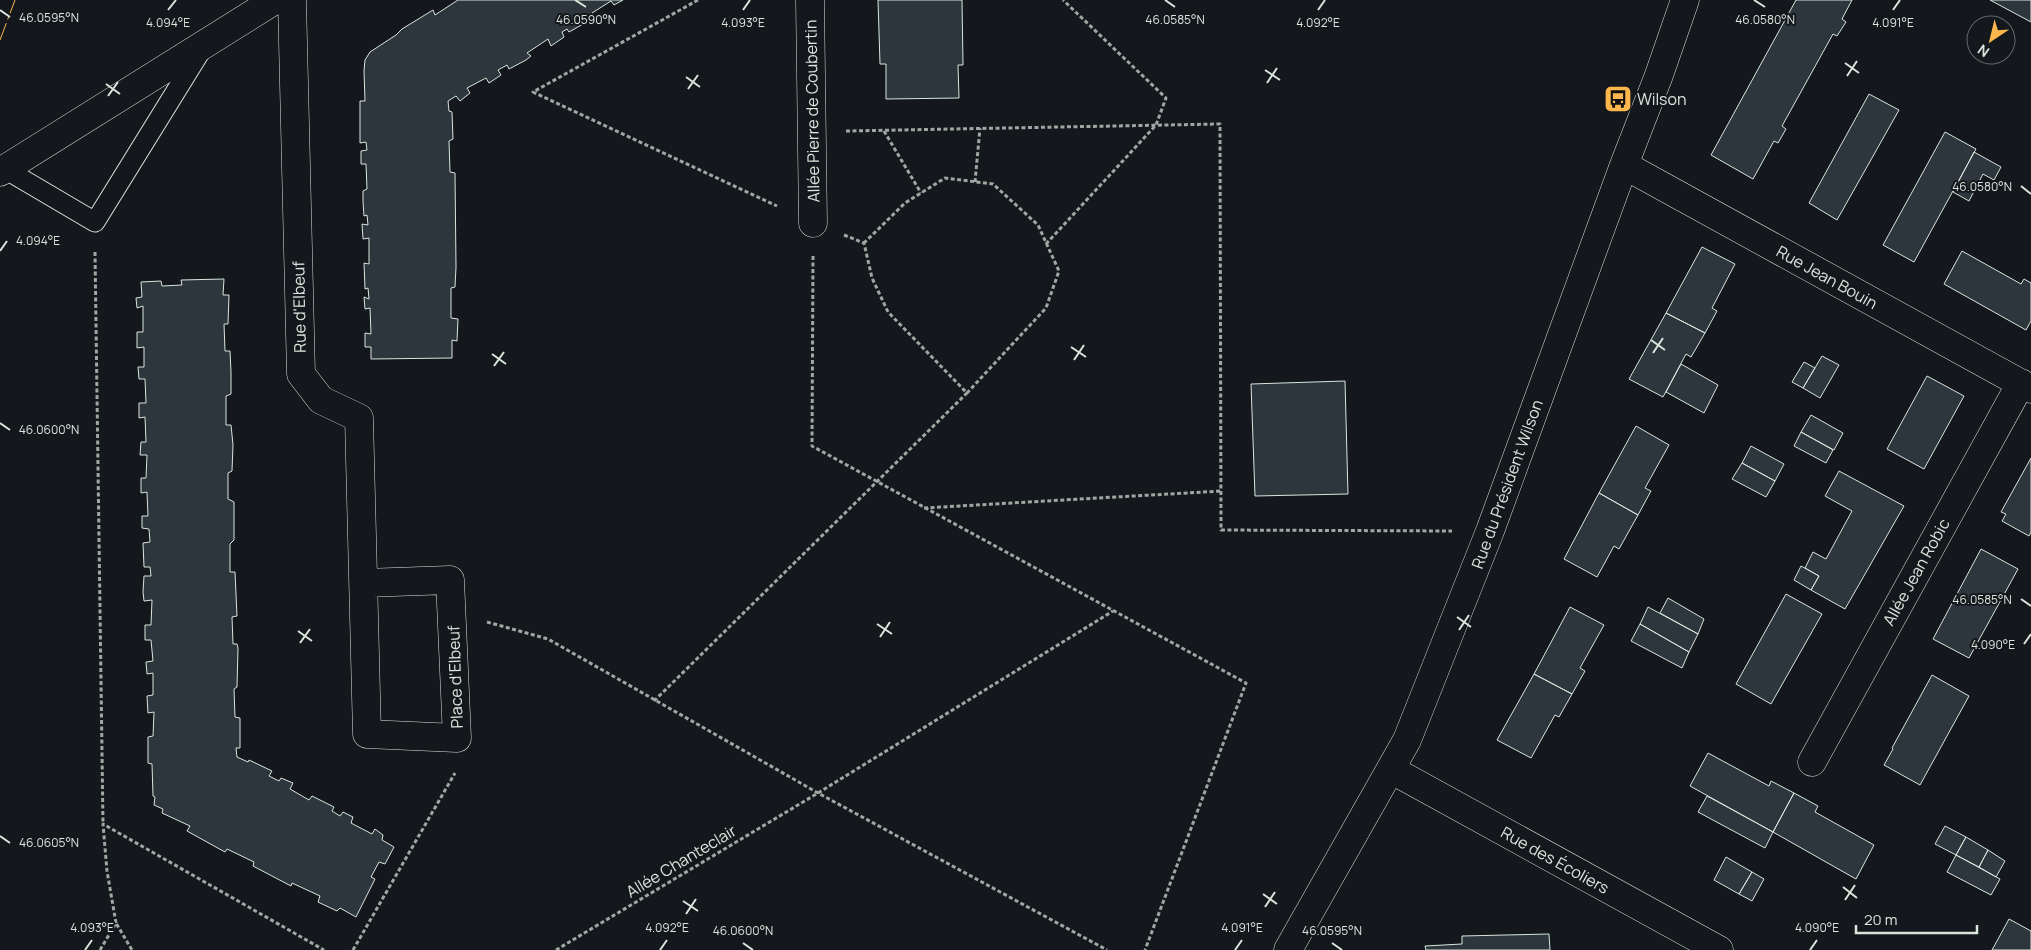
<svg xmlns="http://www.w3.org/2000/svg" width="2031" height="950" font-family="Manrope,sans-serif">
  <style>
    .building { fill: #2c363c; stroke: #d8e6dc }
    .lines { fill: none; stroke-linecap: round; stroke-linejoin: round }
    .lane-casing { stroke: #d8e6dc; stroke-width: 21 }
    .street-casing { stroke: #d8e6dc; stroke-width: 29 }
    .path { stroke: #9da8a2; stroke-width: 3; stroke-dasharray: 4 2.5; stroke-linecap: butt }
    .lane { stroke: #14181c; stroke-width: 19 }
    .street { stroke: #14181c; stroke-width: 28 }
    .power { stroke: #ffb74d; stroke-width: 1; stroke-dasharray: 18 4 2.5 4; stroke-linecap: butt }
    .ticks { fill: none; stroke: #d8e6dc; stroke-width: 2 }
    .labels { text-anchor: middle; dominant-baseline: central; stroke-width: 4; stroke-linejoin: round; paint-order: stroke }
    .poi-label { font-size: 16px; fill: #d8e6dc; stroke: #14181c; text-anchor: start }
    .street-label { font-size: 16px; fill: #d8e6dc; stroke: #14181c }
    .ticks-label { font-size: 12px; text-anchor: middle; fill: #d8e6dc; stroke: #14181c; stroke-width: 4; stroke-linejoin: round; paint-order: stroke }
  </style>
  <rect width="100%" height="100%" fill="#14181c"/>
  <path class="building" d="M 458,0 L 623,0 L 614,5 L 611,1 L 592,13 L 594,16 L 585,23 L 569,32 L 567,29 L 562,32 L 564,37 L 551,46 L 548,39 L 527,53 L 531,56 L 526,60 L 509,69 L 507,65 L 498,70 L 501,75 L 489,83 L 486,78 L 467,88 L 470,93 L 460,101 L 456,96 L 448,101 L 449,111 L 452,112 L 453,139 L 449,141 L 450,172 L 455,173 L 456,267 L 455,287 L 451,288 L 451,318 L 458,319 L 457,341 L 452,340 L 452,358 L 371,359 L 371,347 L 365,347 L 365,333 L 371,334 L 370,308 L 365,309 L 364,297 L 369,299 L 368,288 L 365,289 L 364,263 L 369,264 L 369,238 L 363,239 L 362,224 L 368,225 L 367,215 L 364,216 L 363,201 L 363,191 L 367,189 L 366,164 L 361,164 L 361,151 L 367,150 L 366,142 L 360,143 L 360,101 L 365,101 L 364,71 L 365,60 L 370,52 L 396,35 L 402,29 L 433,10 L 435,15 Z
    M 878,0 L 962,0 L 963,65 L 958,65 L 959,98 L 886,99 L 886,64 L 880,64 Z
    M 1796,0 L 1852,0 L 1842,19 L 1846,22 L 1837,36 L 1833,34 L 1782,126 L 1786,129 L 1778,143 L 1774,141 L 1753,179 L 1711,155 Z
    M 1990,0 L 2031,0 L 2031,22 Z
    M 1869,94 L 1899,110 L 1837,220 L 1809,203 Z
    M 1945,132 L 1976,149 L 1914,262 L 1883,245 Z
    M 1974,152 L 2001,167 L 1994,180 L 1983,174 L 1969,201 L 1953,192 Z
    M 1702,247 L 1735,264 L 1712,308 L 1717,311 L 1705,333 L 1666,313 Z
    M 1962,251 L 2021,284 L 2024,279 L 2031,283 L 2031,321 L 2026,330 L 1944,284 Z
    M 224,279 L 223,295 L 229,295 L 228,324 L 224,324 L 225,351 L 230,351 L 231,372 L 231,394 L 226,396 L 226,425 L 231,425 L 233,445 L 232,471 L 228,473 L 228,499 L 234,502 L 234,540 L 230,544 L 230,572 L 235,572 L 237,616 L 232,617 L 233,644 L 237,644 L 238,648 L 237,687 L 234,689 L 235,717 L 240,718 L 240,748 L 236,748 L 237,757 L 248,762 L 249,760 L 272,771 L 269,776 L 279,781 L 281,778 L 293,783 L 290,789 L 309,800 L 312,796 L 334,807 L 332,811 L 340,816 L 343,812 L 353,817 L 351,823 L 372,834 L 375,829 L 383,835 L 382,840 L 394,847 L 385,864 L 379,862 L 371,877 L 375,879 L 356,917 L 340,908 L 337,911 L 318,902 L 320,896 L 292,883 L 291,886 L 253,866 L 254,862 L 227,849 L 225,852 L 187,831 L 190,826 L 162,813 L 163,809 L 154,805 L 155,797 L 153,796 L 152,764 L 148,763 L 148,737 L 153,736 L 154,712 L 148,713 L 147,696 L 153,695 L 153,673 L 147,674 L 146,662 L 153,661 L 151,640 L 145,640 L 145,625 L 151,625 L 152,600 L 144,601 L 143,592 L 144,576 L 151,576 L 150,567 L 144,567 L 143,543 L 150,542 L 149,529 L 142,528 L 142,516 L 148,516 L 147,492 L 141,493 L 141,478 L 146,478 L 147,455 L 140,455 L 141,442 L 146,442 L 145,417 L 139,418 L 139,403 L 146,403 L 145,379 L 139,379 L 138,367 L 144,367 L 144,347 L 137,348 L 137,332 L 143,332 L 143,306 L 137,308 L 136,298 L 142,297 L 141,282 L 161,281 L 162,286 L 182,285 L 181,280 Z
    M 1666,313 L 1705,333 L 1691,357 L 1686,354 L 1663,397 L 1629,379 Z
    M 1822,356 L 1839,365 L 1820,398 L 1803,388 Z
    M 1804,362 L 1815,368 L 1803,388 L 1792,382 Z
    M 1681,364 L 1718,385 L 1704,413 L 1666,392 Z
    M 1927,376 L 1964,396 L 1924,469 L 1887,449 Z
    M 1345,381 L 1348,494 L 1255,496 L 1251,384 Z
    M 1811,415 L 1843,433 L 1834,450 L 1801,432 Z
    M 1636,426 L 1669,445 L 1645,488 L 1651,491 L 1638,515 L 1599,493 Z
    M 1801,432 L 1833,450 L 1826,463 L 1794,446 Z
    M 1751,446 L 1784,464 L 1775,481 L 1742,463 Z
    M 2031,458 L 2031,532 L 2029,536 L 2002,521 L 2006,514 L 2001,512 Z
    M 1742,463 L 1775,481 L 1766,497 L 1732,479 Z
    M 1839,471 L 1904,506 L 1845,609 L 1811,590 L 1819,576 L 1805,568 L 1813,552 L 1826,559 L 1852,511 L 1825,496 Z
    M 1599,493 L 1638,515 L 1619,549 L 1614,546 L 1597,577 L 1564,559 Z
    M 1981,549 L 2018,569 L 1969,658 L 1933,639 Z
    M 1801,566 L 1819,576 L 1811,590 L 1794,580 Z
    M 1786,594 L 1822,614 L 1771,704 L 1736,684 Z
    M 1668,598 L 1704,619 L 1698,634 L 1660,613 Z
    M 1570,607 L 1604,625 L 1580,668 L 1585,671 L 1572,694 L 1534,674 Z
    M 1648,607 L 1698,634 L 1689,652 L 1640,624 Z
    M 1640,624 L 1689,652 L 1682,668 L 1631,641 Z
    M 1534,674 L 1572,694 L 1559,717 L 1555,715 L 1531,758 L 1497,740 Z
    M 1932,675 L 1969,696 L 1920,785 L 1884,765 L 1893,749 L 1892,748 Z
    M 1708,753 L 1769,786 L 1771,781 L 1794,793 L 1773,832 L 1690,786 Z
    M 1794,793 L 1818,806 L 1815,812 L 1874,845 L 1856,879 L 1773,832 Z
    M 1707,796 L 1773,832 L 1765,848 L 1698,812 Z
    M 1945,826 L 1966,837 L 1956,855 L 1935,844 Z
    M 1966,837 L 1988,850 L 1979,867 L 1956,855 Z
    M 1988,850 L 2005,861 L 1996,877 L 1979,867 Z
    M 1956,855 L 2000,879 L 1991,895 L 1947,872 Z
    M 1726,857 L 1752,872 L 1739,894 L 1714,880 Z
    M 1752,872 L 1764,879 L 1752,901 L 1739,894 Z
    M 2009,919 L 2031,931 L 2031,950 L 1992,950 Z
    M 1549,934 L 1550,950 L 1426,950 L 1425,946 L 1462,944 L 1462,936 Z"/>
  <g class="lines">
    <defs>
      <path id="lane" d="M 5,169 L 95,222 L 202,49"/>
      <path id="street" d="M 292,0 L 301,374 L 321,400 L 359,418 L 367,734 L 457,738 L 450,580 L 365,583
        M 810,0 L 813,223
        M 1624,165 L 2031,389
        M 0,172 L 275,0
        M 1812,762 L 2021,383
        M 1392,770 L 1719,950
        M 1288,950 L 1407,740 L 1490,531 L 1624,165 L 1659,75 L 1685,0"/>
    </defs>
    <use href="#lane" class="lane-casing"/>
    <use href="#street" class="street-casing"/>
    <path class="path" d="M 698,0 L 533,92 L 777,206
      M 846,131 L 1220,124 L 1221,530 L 1452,531
      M 884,131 L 921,193
      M 975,182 L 980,128
      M 844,235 L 864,243 L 872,278 L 888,312 L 967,393 L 1046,308 L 1059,271 L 1038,225 L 993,184 L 945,178 L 905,203 L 864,243
      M 1046,244 L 1156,125 L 1166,98 L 1063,0
      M 95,252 L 103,824
      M 813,256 L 812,446 L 1246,683 L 1145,950
      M 924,508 L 1221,491
      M 487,622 L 548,639 L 818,793 L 1107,950
      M 654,701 L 967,393
      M 116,923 L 107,871 L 103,824 L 324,950
      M 100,950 L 116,923 L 132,950
      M 353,950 L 455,773
      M 556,950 L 818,793 L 1113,611"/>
    <use href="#lane" class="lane"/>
    <use href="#street" class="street"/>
    <path class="power" d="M 0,40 L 15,0"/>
  </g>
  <path class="ticks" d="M 575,0 L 586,7M 1165,0 L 1175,7M 1754,0 L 1765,7M 0,10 L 10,17M 168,10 L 176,0M 743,10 L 750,0M 1318,10 L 1325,0M 1893,10 L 1900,0M 1845,63 L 1859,73M 1265,70 L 1280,80M 1847,76 L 1857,61M 686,77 L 700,87M 1267,83 L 1277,68M 106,84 L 120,94M 688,89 L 698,75M 108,96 L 118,82M 2021,186 L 2031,194M 0,251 L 7,241M 1651,340 L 1665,350M 1071,347 L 1086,357M 1653,353 L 1663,338M 492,354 L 506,364M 1074,360 L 1084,345M 494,366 L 504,352M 0,423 L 10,430M 2021,599 L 2031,606M 1457,617 L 1471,627M 877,624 L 892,634M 1459,630 L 1469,615M 298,631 L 312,641M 880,637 L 890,622M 300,643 L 310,629M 2024,644 L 2031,634M 0,836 L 10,843M 1843,887 L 1857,898M 1263,894 L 1277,904M 1845,900 L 1855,885M 683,901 L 698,911M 1265,907 L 1275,892M 686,914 L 696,899M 743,943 L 753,950M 1332,943 L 1342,950M 85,950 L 92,940M 660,950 L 667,940M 1235,950 L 1242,940M 1810,950 L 1817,940"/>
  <defs>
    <symbol id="bus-square" viewBox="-11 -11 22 22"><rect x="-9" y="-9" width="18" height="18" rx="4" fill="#ffb74d" stroke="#14181c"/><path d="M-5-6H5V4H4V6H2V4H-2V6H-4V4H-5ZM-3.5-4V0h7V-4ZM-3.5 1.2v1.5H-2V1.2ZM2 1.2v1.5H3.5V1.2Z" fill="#111"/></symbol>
  </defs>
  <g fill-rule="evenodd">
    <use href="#bus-square" x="1602" y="83" width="32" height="32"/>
  </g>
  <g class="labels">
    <g class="poi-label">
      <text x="1637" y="99">Wilson</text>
    </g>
    <g class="street-label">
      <text transform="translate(812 111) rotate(-91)">Allée Pierre de Coubertin</text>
      <text transform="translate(1827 277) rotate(29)">Rue Jean Bouin</text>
      <text transform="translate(299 307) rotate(-91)">Rue d'Elbeuf</text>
      <text transform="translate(1507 484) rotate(-70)">Rue du Président Wilson</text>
      <text transform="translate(1916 572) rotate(-61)">Allée Jean Robic</text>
      <text transform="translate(455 677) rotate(-92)">Place d'Elbeuf</text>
      <text transform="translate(1555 860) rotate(29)">Rue des Écoliers</text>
      <text transform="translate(681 861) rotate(-31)">Allée Chanteclair</text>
    </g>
  </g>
  <g class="ticks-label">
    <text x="49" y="22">46.0595°N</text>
    <text x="586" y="24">46.0590°N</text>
    <text x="1175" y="24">46.0585°N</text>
    <text x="1765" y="24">46.0580°N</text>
    <text x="168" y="27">4.094°E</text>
    <text x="743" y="27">4.093°E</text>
    <text x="1318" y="27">4.092°E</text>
    <text x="1893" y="27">4.091°E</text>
    <text x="1982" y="191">46.0580°N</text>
    <text x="38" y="245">4.094°E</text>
    <text x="49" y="434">46.0600°N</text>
    <text x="1982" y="604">46.0585°N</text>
    <text x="1993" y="649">4.090°E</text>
    <text x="49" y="847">46.0605°N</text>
    <text x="92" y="932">4.093°E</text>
    <text x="667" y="932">4.092°E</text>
    <text x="1242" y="932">4.091°E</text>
    <text x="1817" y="932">4.090°E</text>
    <text x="743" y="935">46.0600°N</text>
    <text x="1332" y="935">46.0595°N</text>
  </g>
  <g transform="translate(1991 40) rotate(215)"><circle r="24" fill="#14181c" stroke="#626a69"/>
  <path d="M0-4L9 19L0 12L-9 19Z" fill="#ffb74d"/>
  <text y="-8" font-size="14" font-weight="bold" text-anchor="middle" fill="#d8e6dc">N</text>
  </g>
  <path d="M1856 925v8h121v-8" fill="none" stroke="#d8e6dc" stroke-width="2.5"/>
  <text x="1864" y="925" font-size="15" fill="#d8e6dc" stroke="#14181c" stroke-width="4" paint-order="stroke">20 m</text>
</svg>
